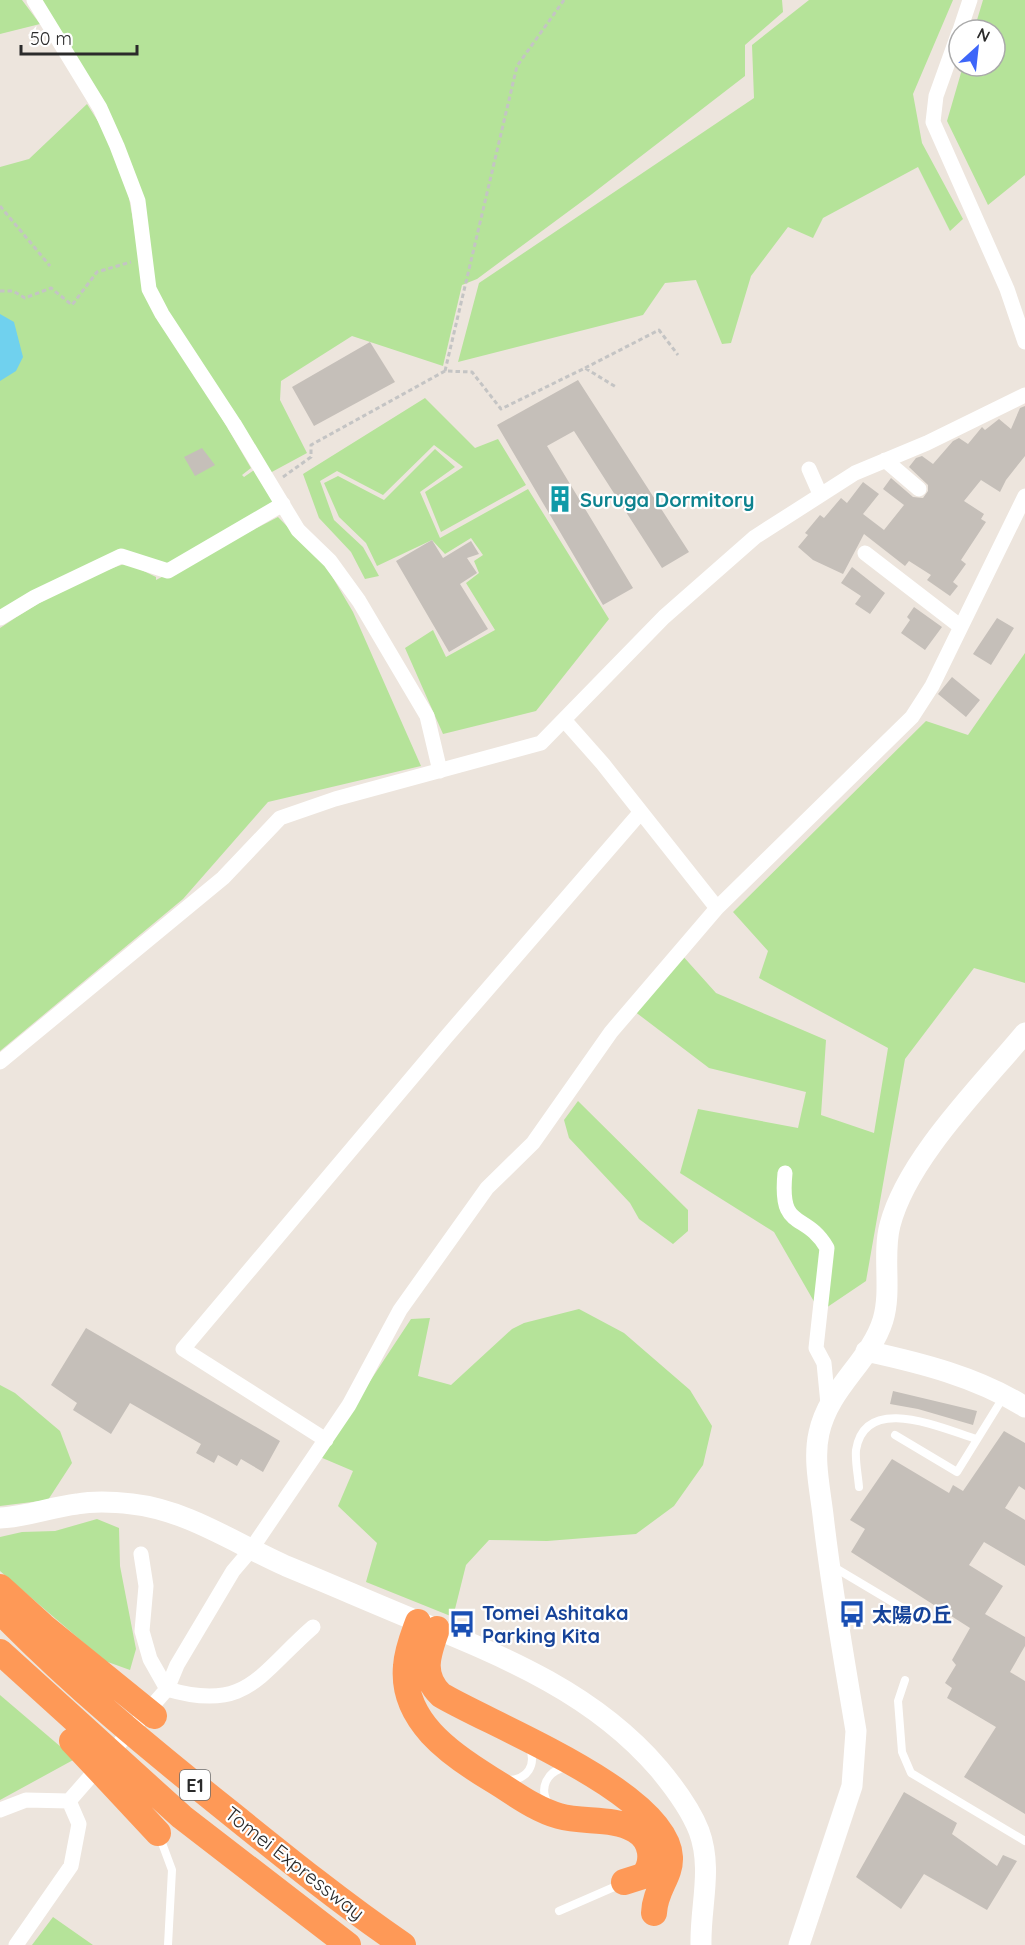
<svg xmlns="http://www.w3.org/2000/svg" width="1025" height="1945" font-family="Quicksand,'Noto Sans JP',sans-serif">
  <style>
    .green { fill: #b5e399 }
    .water { fill: #70d1ee }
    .building { fill: #c5bfb9 }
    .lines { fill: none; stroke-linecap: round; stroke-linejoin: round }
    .path { stroke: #c4c4c4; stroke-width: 3; stroke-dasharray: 4.5 3; stroke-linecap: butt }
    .lane { stroke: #fff; stroke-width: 8 }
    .street { stroke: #fff; stroke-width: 15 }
    .secondary { stroke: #fff; stroke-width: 21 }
    .highway { stroke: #fe9957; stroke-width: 26 }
    .labels { text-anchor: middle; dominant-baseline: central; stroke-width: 4.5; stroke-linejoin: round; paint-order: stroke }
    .shield { fill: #fff; stroke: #6b6b6b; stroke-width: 1.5 }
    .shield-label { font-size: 18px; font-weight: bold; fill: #2b2b2b }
    .culture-label { font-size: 20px; font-weight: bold; fill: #0d838f; stroke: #fff; text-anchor: start }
    .transit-label { font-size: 20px; font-weight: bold; fill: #164399; stroke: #fff; text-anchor: start }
    .street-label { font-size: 20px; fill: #2b2b2b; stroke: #fff }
  </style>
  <rect width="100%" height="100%" fill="#ede5dd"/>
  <path class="green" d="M 0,0 L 22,0 L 40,24 L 0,34 Z
    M 41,0 L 782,0 L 783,12 L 745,45 L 745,76 L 592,194 L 477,279 L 462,285 L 443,366 L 352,336 L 281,381 L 280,400 L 307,453 L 270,473 L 153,297 L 123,151 Z
    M 809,0 L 953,0 L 913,94 L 922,143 L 963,219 L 950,231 L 918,167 L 823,218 L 813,238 L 788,227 L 751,276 L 731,343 L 722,344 L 696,280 L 665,283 L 643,315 L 458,362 L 479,283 L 754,98 L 752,45 Z
    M 983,0 L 1025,0 L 1025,175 L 988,205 L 947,121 L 963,66 L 995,66 L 995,30 L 974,30 Z
    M 87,104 L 122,159 L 145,287 L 251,468 L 242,475 L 244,477 L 257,468 L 281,511 L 168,571 L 109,554 L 0,619 L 0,167 L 29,159 Z
    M 425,398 L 475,448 L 498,439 L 526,485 L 441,532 L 425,492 L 463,467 L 434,445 L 383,495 L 337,471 L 320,481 L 334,520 L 363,547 L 379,576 L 365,579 L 351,552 L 319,518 L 303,474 Z
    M 435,449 L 455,467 L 420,492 L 440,538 L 528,489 L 609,619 L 536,711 L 443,734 L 405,648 L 433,630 L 446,657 L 495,630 L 466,583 L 479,573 L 474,561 L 483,555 L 471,538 L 445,554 L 432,540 L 377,566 L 366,543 L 339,517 L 324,483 L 338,476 L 384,500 Z
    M 278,517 L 326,566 L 353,612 L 421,766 L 268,802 L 183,899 L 0,1051 L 0,628 C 44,599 76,580 127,563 L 156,577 L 156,580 Z
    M 1025,653 L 1025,983 L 974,968 L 905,1059 L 866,1281 L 820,1312 L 774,1232 L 680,1173 L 698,1109 L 798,1128 L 806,1092 L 709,1068 L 634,1011 L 681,954 L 716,993 L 826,1040 L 821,1115 L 874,1133 L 888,1048 L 759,978 L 768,951 L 733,912 L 926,721 L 968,735 Z
    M 578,1101 L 688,1210 L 688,1231 L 673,1244 L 639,1219 L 630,1203 L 569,1138 L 564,1120 Z
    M 579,1309 L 624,1333 L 690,1390 L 712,1426 L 703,1465 L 674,1506 L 636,1534 L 547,1541 L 489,1540 L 466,1565 L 453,1617 L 366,1582 L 377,1543 L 338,1506 L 353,1471 L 320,1457 L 411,1319 L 430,1318 L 418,1376 L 451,1385 L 512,1329 L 524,1323 Z
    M 0,1385 L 15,1393 L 60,1431 L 72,1463 L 48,1500 L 0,1506 Z
    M 97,1519 L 119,1528 L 120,1566 L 136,1649 L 130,1670 L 105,1661 L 0,1571 L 0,1537 L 22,1532 L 55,1531 Z
    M 0,1695 L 75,1759 L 0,1800 Z
    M 53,1917 L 93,1945 L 32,1945 Z"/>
  <path class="water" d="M 0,314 L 14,322 L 23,357 L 16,371 L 0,381 Z"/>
  <path class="building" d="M 370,342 L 395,382 L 314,426 L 292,387 Z
    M 578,380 L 689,552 L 662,568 L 574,431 L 547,446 L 633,588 L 603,605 L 497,425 Z
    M 1025,406 L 1025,456 L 1006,480 L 1000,492 L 981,480 L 964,501 L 984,514 L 981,519 L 986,522 L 961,560 L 966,564 L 953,582 L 958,586 L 950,596 L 927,580 L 931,575 L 909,561 L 905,566 L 864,534 L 843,574 L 813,560 L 798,547 L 808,535 L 805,533 L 820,515 L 824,518 L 841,498 L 847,503 L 863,482 L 879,494 L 863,514 L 884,530 L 904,505 L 883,489 L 891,478 L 913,497 L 923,498 L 928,491 L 928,485 L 909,467 L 916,458 L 922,456 L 933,464 L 953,441 L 959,438 L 968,444 L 982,427 L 985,430 L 999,419 L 1011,429 L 1020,408 Z
    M 202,448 L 215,465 L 195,476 L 184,457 Z
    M 432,540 L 443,558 L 471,541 L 479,554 L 467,558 L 477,573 L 460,584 L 488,629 L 449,652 L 396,561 Z
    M 852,567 L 885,593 L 870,614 L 855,604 L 861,596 L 841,583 Z
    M 914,607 L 942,627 L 925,650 L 901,633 L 910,620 L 907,617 Z
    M 997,618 L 1014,628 L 991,665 L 973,654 Z
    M 952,677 L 980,700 L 966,717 L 938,694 Z
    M 86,1328 L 280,1441 L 263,1472 L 241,1459 L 237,1466 L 218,1455 L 214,1463 L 196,1453 L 201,1444 L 130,1403 L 111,1434 L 73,1410 L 77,1403 L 51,1385 Z
    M 893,1391 L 977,1411 L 973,1425 L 918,1409 L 890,1404 Z
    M 1004,1431 L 1025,1443 L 1025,1490 L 1019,1486 L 1005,1508 L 1025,1520 L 1025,1566 L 984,1542 L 969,1565 L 1003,1586 L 985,1614 L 1025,1637 L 1025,1646 L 1010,1672 L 1025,1681 L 1025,1814 L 964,1777 L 996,1727 L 947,1698 L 952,1688 L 945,1683 L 956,1665 L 952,1660 L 970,1628 L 851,1552 L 865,1529 L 850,1520 L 892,1459 L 949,1493 L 953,1485 L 963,1491 Z
    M 904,1792 L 957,1823 L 952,1834 L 997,1866 L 1003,1855 L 1017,1861 L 987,1910 L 924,1874 L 901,1909 L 856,1877 Z"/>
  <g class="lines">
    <path class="path" d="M 0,206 L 50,266
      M 0,291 L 13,291 L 25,298 L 51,288 L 72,305 L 97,272 L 131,262
      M 585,368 L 659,330 L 678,355
      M 445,371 L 517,66 L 564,0
      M 283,477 L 311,457 L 311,445 L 445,371 L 472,372 L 501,409 L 585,368 L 616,387"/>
    <path class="lane" d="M 895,1435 L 957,1472 L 1004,1396
      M 859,1487 C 858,1475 855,1461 856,1450 C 865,1392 943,1429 977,1439
      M 832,1566 L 921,1619
      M 905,1680 L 898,1701 L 902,1752 L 911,1773 L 1025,1841
      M 507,1780 C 528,1780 537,1765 529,1746
      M 549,1805 C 538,1788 547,1771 566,1767
      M 159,1835 L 172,1870 L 168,1945
      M 559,1911 L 621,1884"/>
    <path class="street" d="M 34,0 L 100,108 L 117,146 L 138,201 L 149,289 L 162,314 L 234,424 L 298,530 L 330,561 L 359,601 L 427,716 L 440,771
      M 960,30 L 970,0
      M 959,32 L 936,96 L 933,122 L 1007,289 L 1025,342
      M 885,460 L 919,489
      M 809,469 L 820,494
      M 865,553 L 961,627
      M 0,618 L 35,597 L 121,556 L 168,571 L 283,504
      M 565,721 L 603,764 L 717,908
      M 0,1062 L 223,878 L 280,818 L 335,799 L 541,743 L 664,617 L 755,537 L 855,473 L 927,443 L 1025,395
      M 785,1173 C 779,1233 805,1210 827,1248 L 816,1348 L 824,1363 L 828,1404
      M 326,1440 L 183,1349 L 447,1036 L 640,813
      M 141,1554 L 146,1586 L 142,1631 L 150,1659 L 167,1689 C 247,1713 259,1674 313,1627
      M 69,1801 L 167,1689 L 177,1665 L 233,1571 L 250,1551 L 349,1405 L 400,1310 L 487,1188 L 533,1143 L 611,1032 L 717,908 L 912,717 L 932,686 L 1025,496
      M 0,1810 L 26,1800 L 69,1801
      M 16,1945 L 71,1866 L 79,1824 L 69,1801"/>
    <path class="secondary" d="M 866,1351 C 921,1363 977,1377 1025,1407
      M 0,1518 C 27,1517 51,1507 77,1504 C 94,1501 115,1502 132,1504 C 187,1510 236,1544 286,1566 C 330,1584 373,1603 417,1621 C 507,1658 595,1694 659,1769 C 674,1787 690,1808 699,1831 C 713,1869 700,1906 701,1945
      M 799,1945 L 852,1786 L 856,1731 C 844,1659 831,1587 823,1515 C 820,1489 813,1459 819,1433 C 829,1387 870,1362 883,1320 C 892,1290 882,1255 890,1225 C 907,1159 981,1086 1025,1033"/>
    <path class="highway" d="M 0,1587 L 43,1626 L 154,1716
      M 0,1611 C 71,1684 150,1749 229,1812 C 286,1858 343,1904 403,1945
      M 418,1622 C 413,1636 407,1650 406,1666 C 401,1720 450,1754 491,1779 C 513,1792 534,1809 559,1816 C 583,1823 613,1817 635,1830 C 652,1840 655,1862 643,1876 L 624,1882
      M 437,1629 C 428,1654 420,1675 441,1695 C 491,1725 667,1793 670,1857 C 671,1877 655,1889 654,1913
      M 0,1652 L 182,1817 L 348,1945
      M 72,1741 L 158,1833"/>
  </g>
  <defs>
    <symbol id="building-bare" viewBox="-9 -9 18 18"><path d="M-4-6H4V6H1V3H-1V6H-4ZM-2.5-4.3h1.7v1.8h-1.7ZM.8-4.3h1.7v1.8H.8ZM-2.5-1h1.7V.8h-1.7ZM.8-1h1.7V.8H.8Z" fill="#0f9aa8" stroke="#fff" stroke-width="2.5" paint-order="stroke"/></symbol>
    <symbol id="bus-bare" viewBox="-9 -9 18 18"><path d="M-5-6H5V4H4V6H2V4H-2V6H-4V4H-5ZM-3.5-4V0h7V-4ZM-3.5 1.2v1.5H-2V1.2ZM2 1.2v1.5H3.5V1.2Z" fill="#1a4fb4" stroke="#fff" stroke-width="2.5" paint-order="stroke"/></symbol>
  </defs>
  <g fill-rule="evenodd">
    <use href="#building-bare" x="541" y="480" width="38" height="38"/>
    <use href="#bus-bare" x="833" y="1595" width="38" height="38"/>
    <use href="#bus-bare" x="443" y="1605" width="38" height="38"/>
  </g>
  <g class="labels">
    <rect class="shield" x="180" y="1770" width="30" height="30" rx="4.5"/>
    <g class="shield-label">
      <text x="195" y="1785">E1</text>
    </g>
    <g class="culture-label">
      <text x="580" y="499">Suruga Dormitory</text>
    </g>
    <g class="transit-label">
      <text x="482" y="1612">Tomei Ashitaka<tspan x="482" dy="23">Parking Kita</tspan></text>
      <text x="872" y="1614">太陽の丘</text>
    </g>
    <g class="street-label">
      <text transform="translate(295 1863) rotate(38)">Tomei Expressway</text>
    </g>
  </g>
  <g transform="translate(977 48) rotate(27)"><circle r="28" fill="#ffffff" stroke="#aaaaaa" stroke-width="1.5"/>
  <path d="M0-4.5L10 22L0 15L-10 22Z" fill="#3d66f9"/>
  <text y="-9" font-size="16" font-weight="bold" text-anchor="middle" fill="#2b2b2b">N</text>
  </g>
  <path d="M21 45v9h116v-9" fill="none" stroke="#2b2b2b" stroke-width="3"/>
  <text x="30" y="45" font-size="18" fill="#2b2b2b" stroke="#ffffff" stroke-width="4.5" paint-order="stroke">50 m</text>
</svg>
